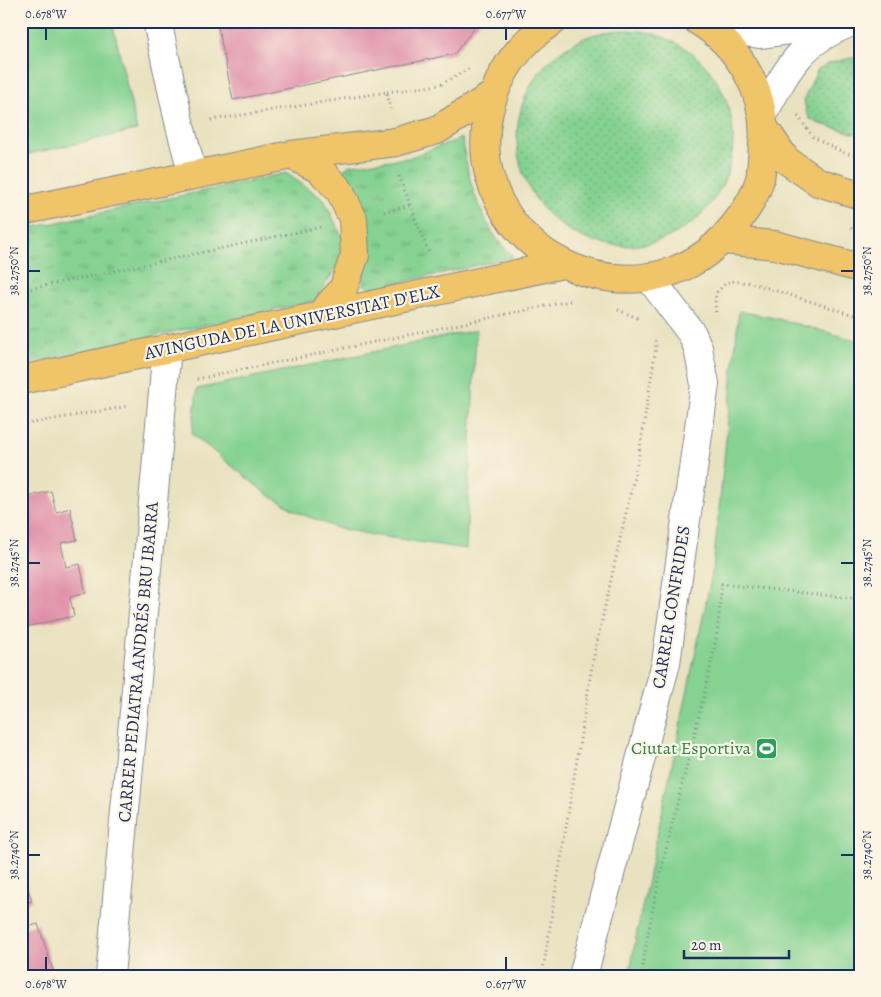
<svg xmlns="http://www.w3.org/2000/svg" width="881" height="997" font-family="Alegreya,serif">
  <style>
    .grass { fill: #85d291; stroke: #508078 }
    .park { fill: url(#park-tufts); stroke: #508078 }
    .garden { fill: url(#garden-dots); stroke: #508078 }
    .building { fill: #df8da7 }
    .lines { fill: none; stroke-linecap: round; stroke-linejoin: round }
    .minor-casing { stroke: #82888f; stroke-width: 30 }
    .trunk-casing { stroke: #82888f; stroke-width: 30 }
    .path { stroke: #82888f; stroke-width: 3; stroke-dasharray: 1 4; stroke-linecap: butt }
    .minor { stroke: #fff; stroke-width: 28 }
    .trunk { stroke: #f0c469; stroke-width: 28 }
    .ticks { fill: none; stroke: #1b2f5e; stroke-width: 2 }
    .labels { text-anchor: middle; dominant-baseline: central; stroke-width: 4.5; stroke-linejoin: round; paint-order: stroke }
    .street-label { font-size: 18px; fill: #1b2f5e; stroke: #fcf5e5 }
    .leisure-label { font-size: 18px; fill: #27864d; stroke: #fcf5e5; text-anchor: end }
    .neatline { fill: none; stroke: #1b2f5e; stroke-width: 2 }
    .ticks-label { font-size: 12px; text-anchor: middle; fill: #1b2f5e }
  </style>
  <defs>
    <pattern id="park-tufts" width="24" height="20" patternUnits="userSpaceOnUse" patternTransform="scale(1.25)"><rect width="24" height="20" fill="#85d291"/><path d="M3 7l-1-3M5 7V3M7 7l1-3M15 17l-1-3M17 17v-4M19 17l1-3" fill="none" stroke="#6cab7a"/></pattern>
    <pattern id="garden-dots" width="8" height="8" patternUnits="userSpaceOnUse" patternTransform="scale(1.25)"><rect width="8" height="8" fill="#85d291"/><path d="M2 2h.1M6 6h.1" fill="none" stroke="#6cab7a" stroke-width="1.8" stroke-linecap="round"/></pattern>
  </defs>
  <rect width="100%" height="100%" fill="#fcf5e5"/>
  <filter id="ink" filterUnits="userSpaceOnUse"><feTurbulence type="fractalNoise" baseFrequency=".02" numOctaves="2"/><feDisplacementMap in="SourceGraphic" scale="10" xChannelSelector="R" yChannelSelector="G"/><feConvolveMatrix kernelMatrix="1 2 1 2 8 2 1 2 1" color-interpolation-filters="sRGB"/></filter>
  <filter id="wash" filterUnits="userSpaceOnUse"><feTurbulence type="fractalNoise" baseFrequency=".0096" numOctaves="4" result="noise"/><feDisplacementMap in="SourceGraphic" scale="20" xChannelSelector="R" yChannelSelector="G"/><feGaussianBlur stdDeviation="1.12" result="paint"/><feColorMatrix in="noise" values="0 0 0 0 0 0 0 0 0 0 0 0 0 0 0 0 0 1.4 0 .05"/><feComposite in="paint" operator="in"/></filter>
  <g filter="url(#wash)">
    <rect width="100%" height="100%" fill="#e9e2c0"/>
    <path class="grass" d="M 21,21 L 112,21 L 137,130 L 21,156 Z
      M 739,311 L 774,318 L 860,341 L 860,976 L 629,976 L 638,927 L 713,569 Z
      M 476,330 L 466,549 L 378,536 L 337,528 L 299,513 L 267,494 L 192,434 L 197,389 Z"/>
    <path class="park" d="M 462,138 C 466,170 475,205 493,233 C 498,242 506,249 513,257 L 372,289 L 364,285 C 361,271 369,255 368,239 C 367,223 364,207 357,193 C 353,185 346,179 343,170 L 350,165 L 408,158 Z
      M 286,173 L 324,200 L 348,249 L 315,301 L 21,365 L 21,230 Z"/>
    <path class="garden" d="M517 138a108 108 0 1 1 216 0a108 108 0 1 1-216 0Z
      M 860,56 L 860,135 L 817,123 L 810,119 L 806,111 L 804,99 L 818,69 L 830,63 Z"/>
    <g id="blocks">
      <path class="building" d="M 217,21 L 480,21 L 454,54 L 233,100 Z
        M 51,491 L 56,512 L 70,508 L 77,540 L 61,543 L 66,567 L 80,564 L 86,593 L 70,597 L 74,616 L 21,628 L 21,498 Z
        M 21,868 L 32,901 L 21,905 Z
        M 38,924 L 55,976 L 21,976 L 21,929 Z"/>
    </g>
  </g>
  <g filter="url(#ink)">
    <use href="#blocks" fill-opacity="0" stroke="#82888f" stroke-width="1"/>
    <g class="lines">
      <defs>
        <path id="minor" d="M 157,21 L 180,126 L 193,175
          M 708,27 L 759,34 L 790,30 L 827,21
          M 763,114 C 774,94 785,71 801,54 C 814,39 836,28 855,21
          M 110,976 L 167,348
          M 583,976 L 666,663 L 705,384 L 698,348 L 692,334 L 649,277"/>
        <path id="trunk" d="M 553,21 C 519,43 498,73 489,111 C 457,251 642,340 732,228 C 744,214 755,197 760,179 C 762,168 762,156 763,145 C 768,96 740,46 698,21
          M 765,129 L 786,160 L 818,182 L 860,195
          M 291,155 L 319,169 L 340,191 L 353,219 L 355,255 L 343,289 L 319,316
          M 21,211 L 291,155 L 396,142 L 437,130 L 493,95
          M 722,240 L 775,245 L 860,268
          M 21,380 L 563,264"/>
      </defs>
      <use href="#minor" class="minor-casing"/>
      <use href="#trunk" class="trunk-casing"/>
      <path class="path" d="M 387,92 L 440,85 L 470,68
        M 798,116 L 813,137 L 842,152 L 860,157
        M 211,120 L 387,92 L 390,109
        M 399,176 L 429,253
        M 384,212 L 410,205
        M 851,228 L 860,231
        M 21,291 L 321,227
        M 618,310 L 640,319
        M 716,312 L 715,299 L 717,292 L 725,284 L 732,281 L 752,283 L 860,317
        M 197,379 L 570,301
        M 21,425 L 129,406
        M 542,976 L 593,660 L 639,455 L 656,347 L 655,340
        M 641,976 C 657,869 689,765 712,659 C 718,635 719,609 722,584 L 860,599"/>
      <use href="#minor" class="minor"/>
      <use href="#trunk" class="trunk"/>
    </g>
  </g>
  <path class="ticks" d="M 46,28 L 46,40M 506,28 L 506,40M 28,271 L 40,271M 841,271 L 854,271M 28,563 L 40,563M 841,563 L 854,563M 28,855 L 40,855M 841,855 L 854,855M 46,957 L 46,970M 506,957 L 506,970"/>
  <defs>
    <symbol id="stadium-square" viewBox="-11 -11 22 22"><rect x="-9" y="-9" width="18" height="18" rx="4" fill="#2e9e5b" stroke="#fcf5e5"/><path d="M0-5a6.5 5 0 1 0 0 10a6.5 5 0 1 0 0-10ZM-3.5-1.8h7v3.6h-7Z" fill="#fff"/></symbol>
  </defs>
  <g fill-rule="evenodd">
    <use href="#stadium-square" x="754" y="736" width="25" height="25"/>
  </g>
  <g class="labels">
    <g class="street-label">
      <text transform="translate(292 322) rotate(-12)">AVINGUDA DE LA UNIVERSITAT D'ELX</text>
      <text transform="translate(671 607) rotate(-81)">CARRER CONFRIDES</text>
      <text transform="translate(138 662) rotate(-85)">CARRER PEDIATRA ANDRÉS BRU IBARRA</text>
    </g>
    <g class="leisure-label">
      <text x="751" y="748">Ciutat Esportiva</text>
    </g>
  </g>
  <rect width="881" height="997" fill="none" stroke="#fcf5e5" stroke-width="55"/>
  <path d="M684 950v8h105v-8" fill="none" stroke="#1b2f5e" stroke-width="2.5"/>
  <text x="691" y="950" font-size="15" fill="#1b2f5e" stroke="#fcf5e5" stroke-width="4" paint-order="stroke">20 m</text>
  <rect x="28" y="28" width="826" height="942" class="neatline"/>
  <g class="ticks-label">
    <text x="46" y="18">0.678°W</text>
    <text x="506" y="18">0.677°W</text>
    <text transform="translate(14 271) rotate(-90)" y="4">38.2750°N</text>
    <text transform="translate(867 271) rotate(-90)" y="4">38.2750°N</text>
    <text transform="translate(14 563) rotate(-90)" y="4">38.2745°N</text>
    <text transform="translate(867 563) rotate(-90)" y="4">38.2745°N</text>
    <text transform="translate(14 855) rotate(-90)" y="4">38.2740°N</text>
    <text transform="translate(867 855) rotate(-90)" y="4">38.2740°N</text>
    <text x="46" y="988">0.678°W</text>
    <text x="506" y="988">0.677°W</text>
  </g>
</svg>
